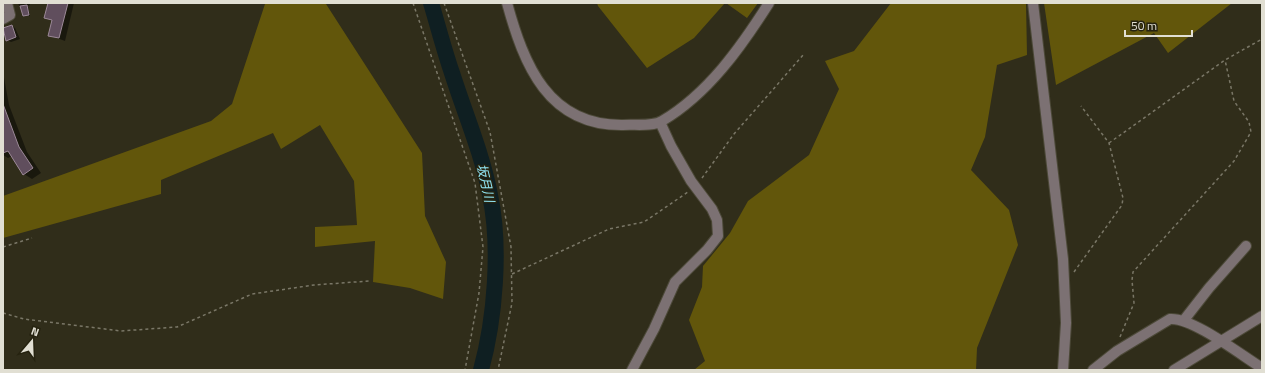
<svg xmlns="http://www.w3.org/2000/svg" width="1265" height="373" font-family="'Titillium Web','Noto Sans JP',sans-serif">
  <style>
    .forest { fill: #62560b }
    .shadow { fill: #0007 }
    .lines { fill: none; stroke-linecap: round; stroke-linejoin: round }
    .river { stroke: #0f1f22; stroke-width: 16 }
    .building { fill: #604e5d; stroke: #9c8998 }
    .minor-casing { stroke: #4c4938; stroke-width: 12 }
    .path { stroke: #7a7767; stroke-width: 1.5; stroke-dasharray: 3 3; stroke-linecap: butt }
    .minor { stroke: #7c7173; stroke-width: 10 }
    .labels { text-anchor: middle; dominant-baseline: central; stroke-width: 3; stroke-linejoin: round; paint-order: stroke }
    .water-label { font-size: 13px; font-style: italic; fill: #90e5f5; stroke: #262310 }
  </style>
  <rect width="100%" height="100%" fill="#302d1a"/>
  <path class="forest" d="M 597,3 L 725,3 L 694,38 L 647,68 L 598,6 Z
    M 726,3 L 758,3 L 747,18 Z
    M 891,3 L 1026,3 L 1027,55 L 997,65 L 985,137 L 971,170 L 1009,210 L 1018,245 L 977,348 L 976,370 L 694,370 L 705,361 L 689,320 L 702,287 L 703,266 L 730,233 L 748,201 L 809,155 L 839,89 L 825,61 L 854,51 Z
    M 1044,3 L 1232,3 L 1168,53 L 1154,33 L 1056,85 Z
    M 265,4 L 326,4 L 422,153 L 425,216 L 446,262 L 443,299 L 410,288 L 373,282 L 375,241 L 315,247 L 315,227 L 357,225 L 354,181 L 320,125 L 281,149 L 273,133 L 161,180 L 161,194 L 3,238 L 3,196 L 211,121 L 232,104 Z"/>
  <path class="shadow" d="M 17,3 L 30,3 L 30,5 L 28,6 L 30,16 L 23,16 L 21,7 Z
    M 49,3 L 74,3 L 65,41 L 49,35 L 52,21 L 45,17 Z
    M 12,26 L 15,28 L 20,39 L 11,42 L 7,40 L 3,29 Z
    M 3,72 L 9,105 L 27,152 L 41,173 L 32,179 L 24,174 L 12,156 L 8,158 L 3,155 Z"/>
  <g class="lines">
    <path class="river" d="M 431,3 C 438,26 444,50 452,73 C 465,114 482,153 490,195 C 501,247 495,319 481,370"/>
  </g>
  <path class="building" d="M 48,3 L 68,3 L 59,38 L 48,36 L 52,20 L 44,18 Z
    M 27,5 L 29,15 L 23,16 L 20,6 Z
    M 12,25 L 16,37 L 6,41 L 3,28 Z
    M 3,104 L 19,147 L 33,168 L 23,175 L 8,151 L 3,153 Z"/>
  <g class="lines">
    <defs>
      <path id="minor" d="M 507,3 C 524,65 548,126 623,125 C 634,124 652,127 662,121 C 708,94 741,47 769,3
        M 1033,3 L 1063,259 L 1066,323 L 1063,370
        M 3,19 L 10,15 L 7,3
        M 1184,320 L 1209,288 L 1246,246
        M 632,370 L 654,329 L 675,282 L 707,250 L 718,236 L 717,220 L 712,209 L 691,181 L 671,146 L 660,122
        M 1093,370 L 1117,351 L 1170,319 C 1192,317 1241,355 1262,368
        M 1174,370 L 1262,316"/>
    </defs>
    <use href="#minor" class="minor-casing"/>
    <path class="path" d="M 413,3 L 475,183 L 483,247 L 479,293 L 465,370
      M 444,3 L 490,132 L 511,247 L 512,303 L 498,370
      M 1109,143 L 1225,60 L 1262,39
      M 702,178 L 734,134 L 804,54
      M 3,247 L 32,238
      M 1074,272 L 1122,205 L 1123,198 L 1109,143 L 1081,106
      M 512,274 L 609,229 L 644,222 L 688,192
      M 3,313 L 24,319 L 121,331 L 177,327 L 252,294 L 314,285 L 369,281
      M 1120,337 L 1134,303 L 1132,280 L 1133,272 L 1234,161 L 1251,132 L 1249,122 L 1234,101 L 1225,60"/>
    <use href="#minor" class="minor"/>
  </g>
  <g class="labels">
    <g class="water-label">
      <text transform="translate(486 183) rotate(77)">坂月川</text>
    </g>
  </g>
  <rect width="1265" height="373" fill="none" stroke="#e1dfd3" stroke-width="8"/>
  <g transform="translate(32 341) rotate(19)" stroke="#262310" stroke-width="3" paint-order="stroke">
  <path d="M0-3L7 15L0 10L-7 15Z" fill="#e1dfd3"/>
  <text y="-6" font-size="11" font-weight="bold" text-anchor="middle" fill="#e1dfd3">N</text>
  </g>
  <path d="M1125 30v6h67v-6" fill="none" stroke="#e1dfd3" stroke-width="2"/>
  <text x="1131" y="30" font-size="12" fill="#e1dfd3" stroke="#262310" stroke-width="3" paint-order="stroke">50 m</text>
</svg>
